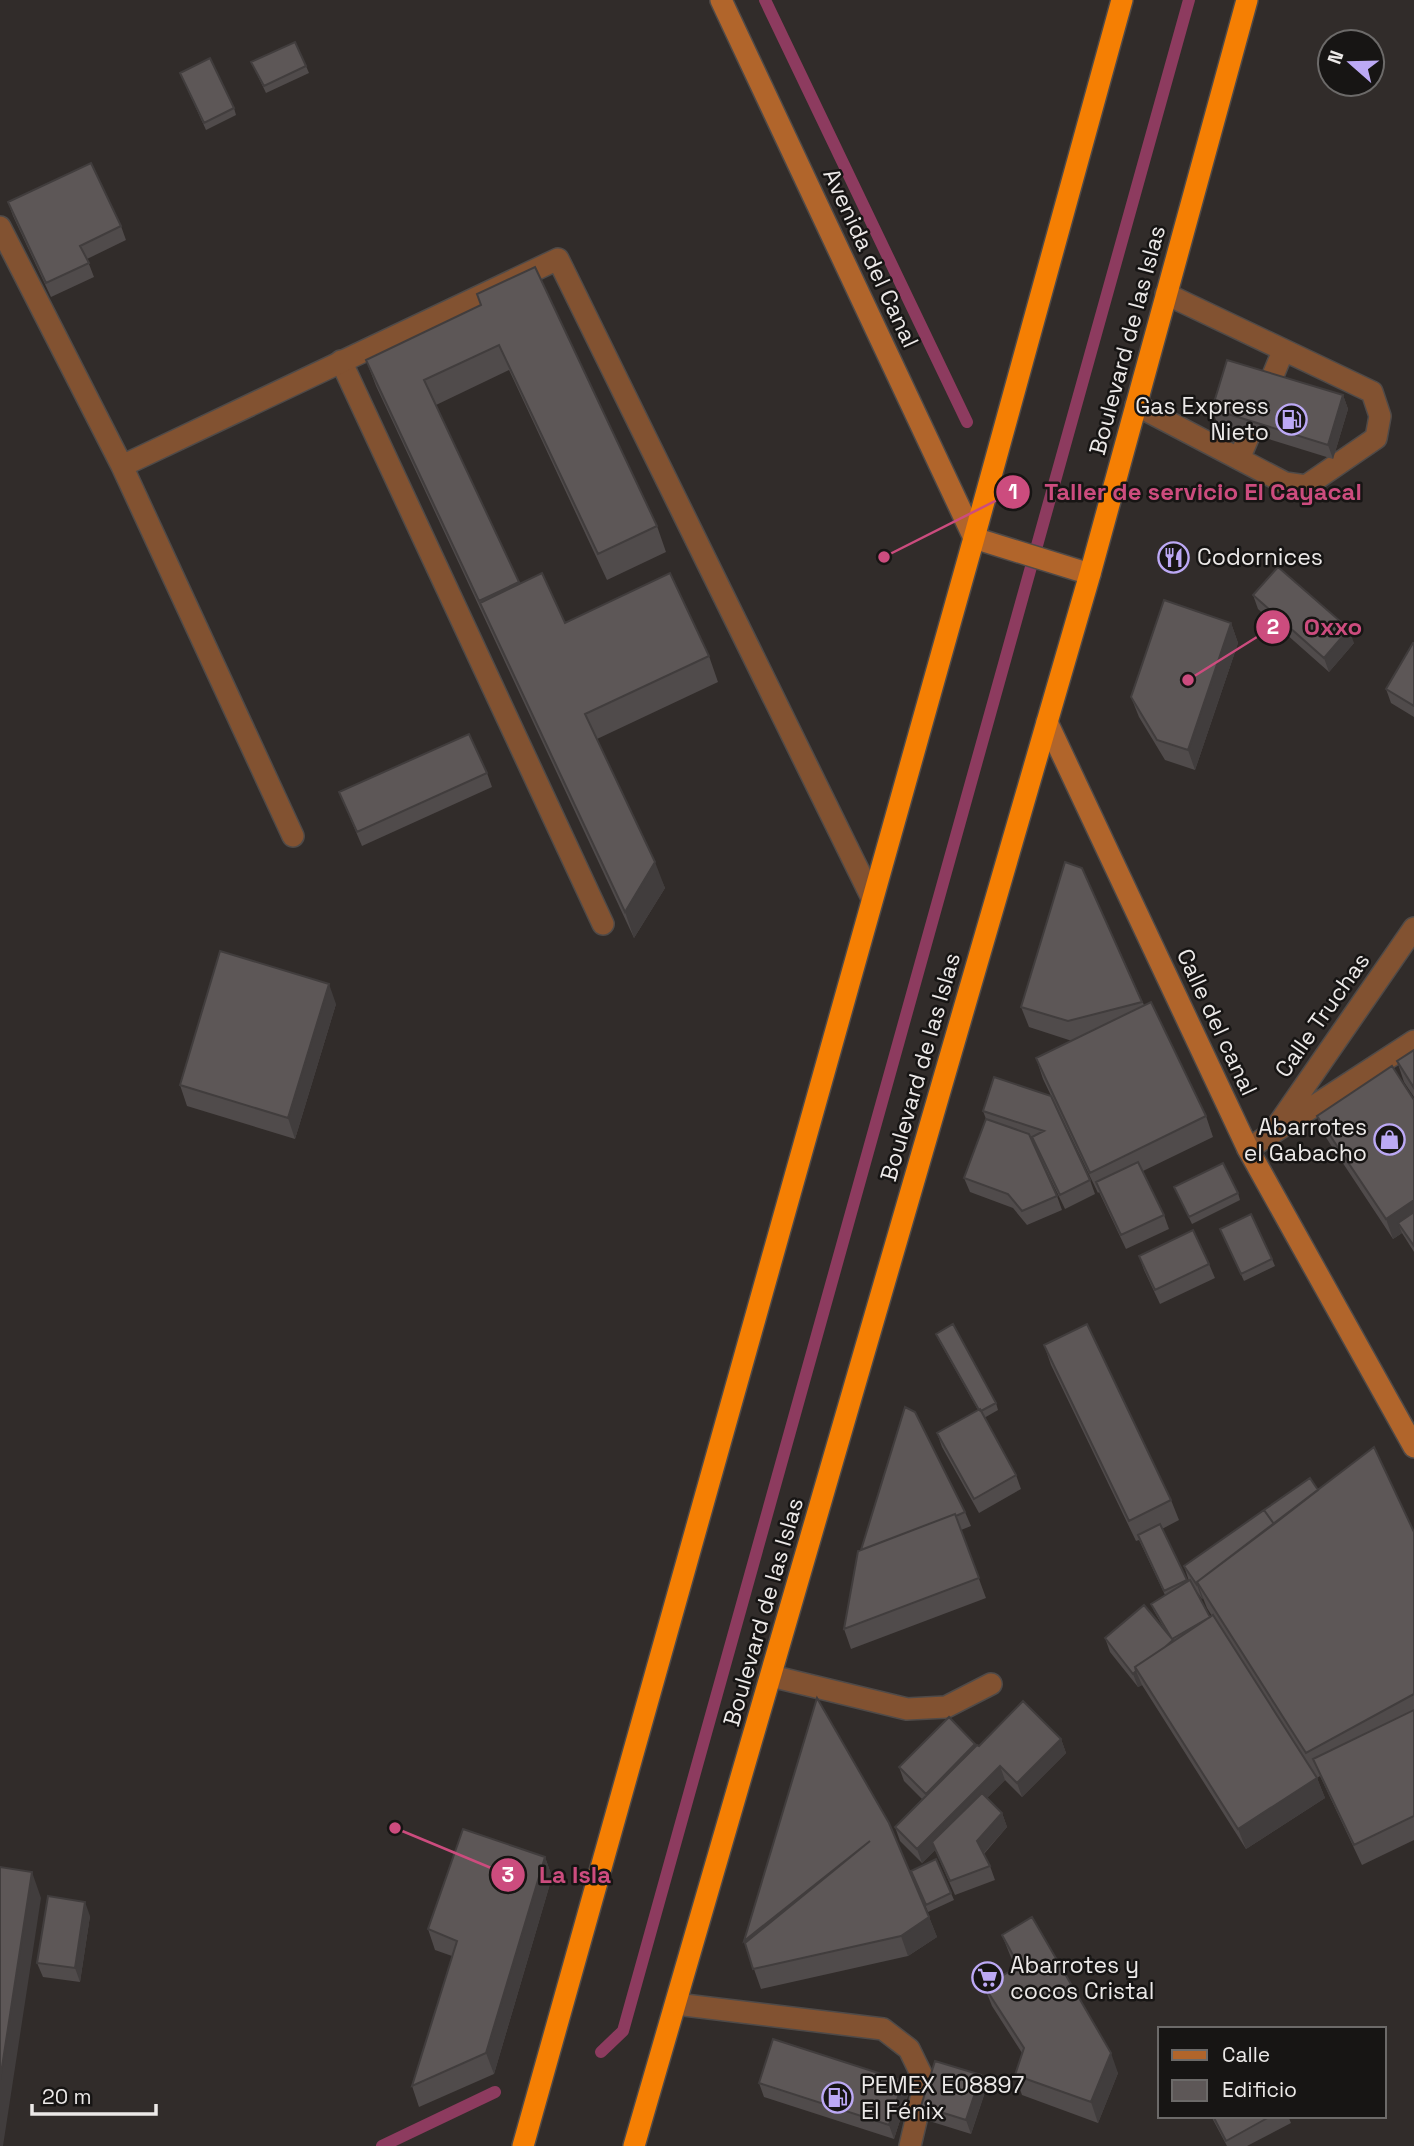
<svg xmlns="http://www.w3.org/2000/svg" width="1414" height="2146" font-family="'Space Grotesk',sans-serif">
  <style>
    .lines { fill: none; stroke-linecap: round; stroke-linejoin: round }
    .stream { stroke: #8d3b5f; stroke-width: 12 }
    .lane-casing { stroke: #4f4a48; stroke-width: 24 }
    .street-casing { stroke: #4f4a48; stroke-width: 24 }
    .secondary-casing { stroke: #4f4a48; stroke-width: 24 }
    .highway-casing { stroke: #4f4a48; stroke-width: 24 }
    .lane { stroke: #825231; stroke-width: 21 }
    .street { stroke: #825231; stroke-width: 21 }
    .secondary { stroke: #b1652b; stroke-width: 21 }
    .highway { stroke: #f57f03; stroke-width: 21 }
    .wall { fill: #504b4b; fill-rule: evenodd }
    .shaded-wall { fill: #413d3d }
    .building { fill: #5d5757; stroke: #413d3d; stroke-width: 2 }
    .labels { text-anchor: middle; dominant-baseline: central; stroke-width: 5; stroke-linejoin: round; paint-order: stroke }
    .street-label { font-size: 23px; fill: #ece9e8; stroke: #171514 }
    .poi-label { font-size: 23px; fill: #ece9e8; stroke: #171514; text-anchor: start }
    .leader { fill: none; stroke: #cc4c7e; stroke-width: 2.5 }
    .callout-dot { fill: #cc4c7e; stroke: #171514; stroke-width: 2.5 }
    .mark-label { font-size: 21px; text-anchor: middle; font-weight: bold; fill: #fff }
    .callout-label { font-size: 24px; text-anchor: middle; font-weight: bold; fill: #cc4c7e; stroke: #171514; stroke-width: 5; stroke-linejoin: round; paint-order: stroke }
  </style>
  <rect width="100%" height="100%" fill="#312c2a"/>
  <g class="lines">
    <path class="stream" d="M 765,0 L 967,422
      M 601,2052 L 623,2031 L 1189,0
      M 382,2146 L 495,2092"/>
    <defs>
      <path id="lane" d="M 341,361 L 603,924
        M 1269,385 L 1283,351
        M 1136,405 L 1285,483 L 1306,486 L 1376,438 L 1380,416 L 1372,392 L 1166,294
        M 1239,459 L 1250,433
        M 771,1676 L 907,1709 L 946,1707 L 991,1684
        M 676,2004 L 883,2029 L 909,2049 L 925,2082 L 910,2146"/>
      <path id="street" d="M 0,227 L 122,466 L 293,836
        M 122,466 L 558,259 L 872,898
        M 1273,1132 L 1414,928
        M 1248,1149 L 1414,1041"/>
      <path id="secondary" d="M 721,0 L 974,538 L 1090,574
        M 1047,722 L 1248,1149 L 1414,1447"/>
      <path id="highway" d="M 523,2146 L 974,538 L 1122,0
        M 634,2146 L 1090,574 L 1247,0"/>
    </defs>
    <use href="#lane" class="lane-casing"/>
    <use href="#street" class="street-casing"/>
    <use href="#secondary" class="secondary-casing"/>
    <use href="#highway" class="highway-casing"/>
    <use href="#lane" class="lane"/>
    <use href="#street" class="street"/>
    <use href="#secondary" class="secondary"/>
    <use href="#highway" class="highway"/>
  </g>
  <path class="wall" d="M 251,62 L 306,66 L 309,73 L 266,93 Z
    M 180,73 L 234,108 L 236,115 L 206,130 Z
    M 8,202 L 121,226 L 126,240 L 87,259 L 94,277 L 51,297 L 13,216 Z
    M 477,294 L 657,526 L 666,552 L 607,580 L 509,370 L 436,405 L 520,584 L 565,623 L 709,656 L 718,682 L 597,739 L 665,888 L 634,938 L 376,386 L 366,360 L 481,305 Z
    M 1343,395 L 1348,409 L 1333,459 L 1217,423 L 1212,409 Z
    M 1253,595 L 1354,643 L 1329,672 L 1258,609 Z
    M 1231,623 L 1238,643 L 1195,770 L 1165,760 L 1139,717 L 1131,697 Z
    M 1414,643 L 1414,717 L 1391,703 L 1386,689 Z
    M 487,773 L 492,787 L 362,846 L 339,792 Z
    M 1082,868 L 1144,1005 L 1206,1116 L 1213,1137 L 1143,1171 L 1164,1215 L 1169,1229 L 1126,1249 L 1099,1192 L 1098,1193 L 1043,1079 L 1036,1058 L 1072,1041 L 1029,1027 L 1021,1007 Z
    M 336,1004 L 295,1139 L 187,1106 L 180,1085 Z
    M 1414,1050 L 1414,1097 L 1404,1082 L 1397,1061 Z
    M 994,1077 L 1090,1180 L 1095,1194 L 1065,1209 L 1037,1151 L 1033,1139 L 1031,1139 L 1057,1196 L 1062,1210 L 1027,1225 L 1013,1208 L 970,1192 L 964,1178 L 986,1119 L 983,1111 Z
    M 1414,1100 L 1414,1252 L 1402,1233 L 1393,1239 L 1325,1136 L 1317,1116 Z
    M 1174,1187 L 1238,1193 L 1240,1200 L 1192,1224 Z
    M 1220,1229 L 1272,1259 L 1275,1266 L 1244,1281 Z
    M 1139,1256 L 1209,1264 L 1215,1278 L 1160,1304 L 1144,1270 Z
    M 936,1334 L 996,1403 L 998,1410 L 984,1418 L 1016,1475 L 1021,1489 L 979,1513 L 942,1447 L 937,1433 L 978,1410 L 939,1341 Z
    M 1044,1345 L 1171,1500 L 1179,1520 L 1162,1529 L 1187,1582 L 1189,1581 L 1184,1566 L 1318,1490 L 1414,1532 L 1414,1840 L 1362,1865 L 1320,1776 L 1317,1778 L 1325,1798 L 1246,1849 L 1142,1685 L 1138,1687 L 1110,1652 L 1105,1638 L 1165,1630 L 1154,1611 L 1151,1604 L 1165,1595 L 1139,1540 L 1136,1541 L 1051,1365 ZM 1191,1583 L 1202,1599 L 1203,1598 L 1207,1608 L 1212,1616 L 1210,1617 Z
    M 965,1512 L 971,1526 L 961,1530 L 986,1598 L 851,1649 L 844,1629 L 858,1551 Z
    M 1061,1739 L 1066,1753 L 1022,1797 L 1005,1780 L 987,1798 L 1002,1813 L 1007,1827 L 984,1854 L 990,1866 L 995,1880 L 955,1895 L 935,1850 L 922,1863 L 900,1841 L 895,1827 L 922,1799 L 904,1781 L 899,1767 L 976,1746 Z
    M 545,1857 L 552,1877 L 494,2074 L 419,2107 L 412,2086 L 452,1956 L 435,1950 L 428,1929 Z
    M 911,1871 L 951,1893 L 954,1900 L 928,1912 Z
    M 90,1916 L 80,1982 L 43,1977 L 37,1963 Z
    M 929,1917 L 937,1937 L 908,1956 L 761,1989 L 744,1941 Z
    M 1002,1935 L 1118,2073 L 1098,2123 L 1022,2095 L 1015,2075 L 1022,2053 L 992,2006 L 984,1986 L 1016,1968 L 1010,1955 Z
    M 903,2081 L 908,2095 L 894,2139 L 764,2097 L 759,2083 Z
    M 986,2089 L 971,2134 L 926,2120 L 921,2106 Z
    M 1211,2116 L 1288,2116 L 1291,2123 L 1247,2146 L 1227,2146 Z"/>
  <path class="shaded-wall" d="M 1343,395 L 1348,409 L 1333,459 L 1328,445 Z
    M 1231,623 L 1238,643 L 1195,770 L 1188,750 Z
    M 1349,629 L 1354,643 L 1329,672 L 1324,658 Z
    M 655,862 L 665,888 L 634,938 L 625,912 Z
    M 329,984 L 336,1004 L 295,1139 L 288,1118 Z
    M 1414,1200 L 1414,1225 L 1398,1223 L 1402,1233 L 1393,1239 L 1386,1219 Z
    M 1198,1584 L 1203,1598 L 1202,1599 L 1197,1585 Z
    M 1136,1671 L 1142,1685 L 1138,1687 L 1133,1674 Z
    M 1061,1739 L 1066,1753 L 1022,1797 L 1017,1783 Z
    M 975,1744 L 981,1758 L 931,1808 L 926,1794 Z
    M 1000,1766 L 1005,1780 L 935,1849 L 932,1842 L 935,1850 L 922,1863 L 917,1849 Z
    M 1317,1778 L 1325,1798 L 1246,1849 L 1238,1829 Z
    M 1002,1813 L 1007,1827 L 982,1855 L 977,1841 Z
    M 870,1841 L 752,1961 L 744,1941 Z
    M 545,1857 L 552,1877 L 494,2074 L 486,2053 Z
    M 32,1872 L 41,1898 L 3,2146 L 0,2146 L 0,2080 Z
    M 85,1902 L 90,1916 L 80,1982 L 75,1968 Z
    M 929,1917 L 937,1937 L 908,1956 L 901,1936 Z
    M 1111,2053 L 1118,2073 L 1098,2123 L 1091,2102 Z
    M 981,2075 L 986,2089 L 971,2134 L 966,2120 Z
    M 903,2081 L 908,2095 L 894,2139 L 889,2125 Z"/>
  <path class="building" d="M 295,42 L 306,66 L 264,86 L 251,62 Z
    M 210,58 L 234,108 L 204,123 L 180,73 Z
    M 91,163 L 121,226 L 80,246 L 89,263 L 46,283 L 8,202 Z
    M 535,267 L 657,526 L 598,554 L 499,345 L 424,380 L 519,582 L 479,601 L 366,360 L 481,305 L 477,294 Z
    M 1227,360 L 1343,395 L 1328,445 L 1212,409 Z
    M 1278,567 L 1349,629 L 1324,658 L 1253,595 Z
    M 542,573 L 565,623 L 670,573 L 709,656 L 585,714 L 655,862 L 625,912 L 480,603 Z
    M 1164,600 L 1231,623 L 1188,750 L 1157,740 L 1131,697 Z
    M 1413,643 L 1414,643 L 1414,706 L 1386,689 Z
    M 469,734 L 487,773 L 357,832 L 339,792 Z
    M 1065,862 L 1082,868 L 1142,1002 L 1068,1021 L 1021,1007 Z
    M 220,951 L 329,984 L 288,1118 L 180,1085 Z
    M 1151,1002 L 1206,1116 L 1090,1173 L 1036,1058 Z
    M 1414,1050 L 1414,1088 L 1397,1061 Z
    M 1392,1066 L 1414,1100 L 1414,1200 L 1386,1219 L 1317,1116 Z
    M 994,1077 L 1051,1096 L 1090,1180 L 1060,1195 L 1032,1137 L 1044,1131 L 983,1111 Z
    M 986,1119 L 1029,1134 L 1057,1196 L 1022,1211 L 1008,1194 L 964,1178 Z
    M 1138,1162 L 1164,1215 L 1121,1235 L 1096,1182 Z
    M 1223,1163 L 1238,1193 L 1189,1217 L 1174,1187 Z
    M 1414,1212 L 1414,1246 L 1398,1223 Z
    M 1251,1214 L 1272,1259 L 1241,1274 L 1220,1229 Z
    M 1193,1230 L 1209,1264 L 1155,1290 L 1139,1256 Z
    M 953,1324 L 996,1403 L 981,1411 L 979,1410 L 936,1334 Z
    M 1087,1324 L 1171,1500 L 1129,1521 L 1044,1345 Z
    M 905,1407 L 915,1412 L 965,1512 L 956,1516 L 955,1514 L 861,1550 Z
    M 980,1409 L 1016,1475 L 974,1499 L 937,1433 Z
    M 1374,1447 L 1414,1532 L 1414,1694 L 1306,1753 L 1197,1582 Z
    M 1310,1478 L 1318,1490 L 1274,1524 L 1264,1510 Z
    M 1264,1510 L 1274,1524 L 1197,1582 L 1198,1584 L 1197,1585 L 1184,1566 Z
    M 955,1514 L 979,1578 L 844,1629 L 858,1551 Z
    M 1160,1524 L 1187,1580 L 1164,1591 L 1138,1535 Z
    M 1190,1580 L 1210,1617 L 1172,1639 L 1151,1604 Z
    M 1144,1605 L 1173,1640 L 1165,1647 L 1135,1667 L 1136,1671 L 1133,1674 L 1105,1638 Z
    M 1213,1615 L 1317,1778 L 1238,1829 L 1135,1667 Z
    M 817,1698 L 889,1823 L 929,1917 L 901,1936 L 753,1969 L 745,1943 L 870,1841 L 744,1941 Z
    M 1023,1701 L 1061,1739 L 1017,1783 L 1000,1766 L 917,1849 L 895,1827 L 977,1745 L 979,1746 Z
    M 1414,1710 L 1414,1816 L 1354,1845 L 1313,1759 Z
    M 949,1717 L 975,1744 L 926,1794 L 899,1767 Z
    M 982,1793 L 1002,1813 L 977,1841 L 990,1866 L 950,1881 L 932,1842 Z
    M 463,1829 L 545,1857 L 486,2053 L 412,2086 L 457,1941 L 428,1929 Z
    M 936,1859 L 951,1893 L 926,1905 L 911,1871 Z
    M 0,1867 L 32,1872 L 0,2080 Z
    M 48,1896 L 85,1902 L 75,1968 L 37,1963 Z
    M 1032,1917 L 1111,2053 L 1091,2102 L 1015,2075 L 1024,2048 L 984,1986 L 1019,1966 L 1002,1935 Z
    M 773,2039 L 903,2081 L 889,2125 L 759,2083 Z
    M 935,2061 L 981,2075 L 966,2120 L 921,2106 Z
    M 1213,2116 L 1271,2116 L 1226,2141 Z"/>
  <defs>
    <symbol id="fuel-ring" viewBox="-11 -11 22 22"><circle r="9.5" fill="#171514" stroke="#bca9f5" stroke-width="1.5"/><path d="M-5.5-6h7V0h2V4h1.3V-2.5L3-4.5l.8-.8L6-3V5H2.5V1h-1V6h-7ZM-4.2-4.7v3.2H.2V-4.7Z" fill="#bca9f5"/></symbol>
    <symbol id="restaurant-ring" viewBox="-11 -11 22 22"><circle r="9.5" fill="#171514" stroke="#bca9f5" stroke-width="1.5"/><path d="M-5-6h1v4h1v-4h1v4h1v-4h1v5L-1.5 .5V6h-2V.5L-5-1ZM5-6V6H3V1.5H1.5Q1.5-4 5-6Z" fill="#bca9f5"/></symbol>
    <symbol id="shop-ring" viewBox="-11 -11 22 22"><circle r="9.5" fill="#171514" stroke="#bca9f5" stroke-width="1.5"/><path d="M-5-2.5h2.3a2.7 3.5 0 0 1 5.4 0H5L5.5 6h-11ZM-1.5-2.5h3a1.5 2.3 0 0 0-3 0Z" fill="#bca9f5"/></symbol>
    <symbol id="supermarket-ring" viewBox="-11 -11 22 22"><circle r="9.5" fill="#171514" stroke="#bca9f5" stroke-width="1.5"/><path d="M-6-5.5h2.5l.6 2H6L4.5 2H-2.5L-4.4-4H-6ZM-1.5 3.2a1.3 1.3 0 1 0 .1 0ZM3 3.2a1.3 1.3 0 1 0 .1 0Z" fill="#bca9f5"/></symbol>
  </defs>
  <g fill-rule="evenodd">
    <use href="#fuel-ring" x="1274" y="402" width="35" height="35"/>
    <use href="#restaurant-ring" x="1156" y="540" width="35" height="35"/>
    <use href="#shop-ring" x="1372" y="1122" width="35" height="35"/>
    <use href="#supermarket-ring" x="970" y="1960" width="35" height="35"/>
    <use href="#fuel-ring" x="820" y="2080" width="35" height="35"/>
  </g>
  <g class="labels">
    <g class="street-label">
      <text transform="translate(871 258) rotate(65)">Avenida del Canal</text>
      <text transform="translate(1127 340) rotate(-75)">Boulevard de las Islas</text>
      <text transform="translate(1322 1015) rotate(-55)">Calle Truchas</text>
      <text transform="translate(1217 1022) rotate(65)">Calle del canal</text>
      <text transform="translate(920 1067) rotate(-74)">Boulevard de las Islas</text>
      <text transform="translate(763 1612) rotate(-74)">Boulevard de las Islas</text>
    </g>
    <g class="poi-label">
      <text x="1269" y="406" text-anchor="end">Gas Express<tspan x="1269" dy="26">Nieto</tspan></text>
      <text x="1197" y="557">Codornices</text>
      <text x="1367" y="1127" text-anchor="end">Abarrotes<tspan x="1367" dy="26">el Gabacho</tspan></text>
      <text x="1010" y="1965">Abarrotes y<tspan x="1010" dy="26">cocos Cristal</tspan></text>
      <text x="861" y="2085">PEMEX E08897<tspan x="861" dy="26">El Fénix</tspan></text>
    </g>
  </g>
  <path class="leader" d="M884 557L1013 492M1188 680L1273 627M395 1828L508 1875"/>
  <g class="callout-dot">
    <circle cx="884" cy="557" r="7"/>
    <circle cx="1188" cy="680" r="7"/>
    <circle cx="395" cy="1828" r="7"/>
    <circle cx="1013" cy="492" r="18"/>
    <circle cx="1273" cy="627" r="18"/>
    <circle cx="508" cy="1875" r="18"/>
  </g>
  <g class="mark-label">
    <text x="1013" y="499">1</text>
    <text x="1273" y="634">2</text>
    <text x="508" y="1882">3</text>
  </g>
  <g class="callout-label">
    <text x="1203" y="500">Taller de servicio El Cayacal</text>
    <text x="1333" y="635">Oxxo</text>
    <text x="575" y="1883">La Isla</text>
  </g>
  <rect x="1158" y="2027" width="228" height="91" fill="#171514" stroke="#6c6a69" stroke-width="2"/>
  <rect x="1172" y="2050" width="35" height="10" fill="#b1652b" stroke="#6c6a69" stroke-width="2"/>
  <text x="1222" y="2062" font-size="21" fill="#ece9e8">Calle</text>
  <rect x="1172" y="2080" width="35" height="21" fill="#5d5757" stroke="#6c6a69" stroke-width="2"/>
  <text x="1222" y="2097" font-size="21" fill="#ece9e8">Edificio</text>
  <g transform="translate(1351 63) rotate(290)"><circle r="33" fill="#171514" stroke="#6c6a69" stroke-width="2"/>
  <path d="M0-5L12 26L0 18L-12 26Z" fill="#bca9f5"/>
  <text y="-10" font-size="19" font-weight="bold" text-anchor="middle" fill="#ece9e8">N</text>
  </g>
  <path d="M32 2104v10h124v-10" fill="none" stroke="#ece9e8" stroke-width="3.5"/>
  <text x="42" y="2104" font-size="21" fill="#ece9e8" stroke="#171514" stroke-width="5" paint-order="stroke">20 m</text>
</svg>
